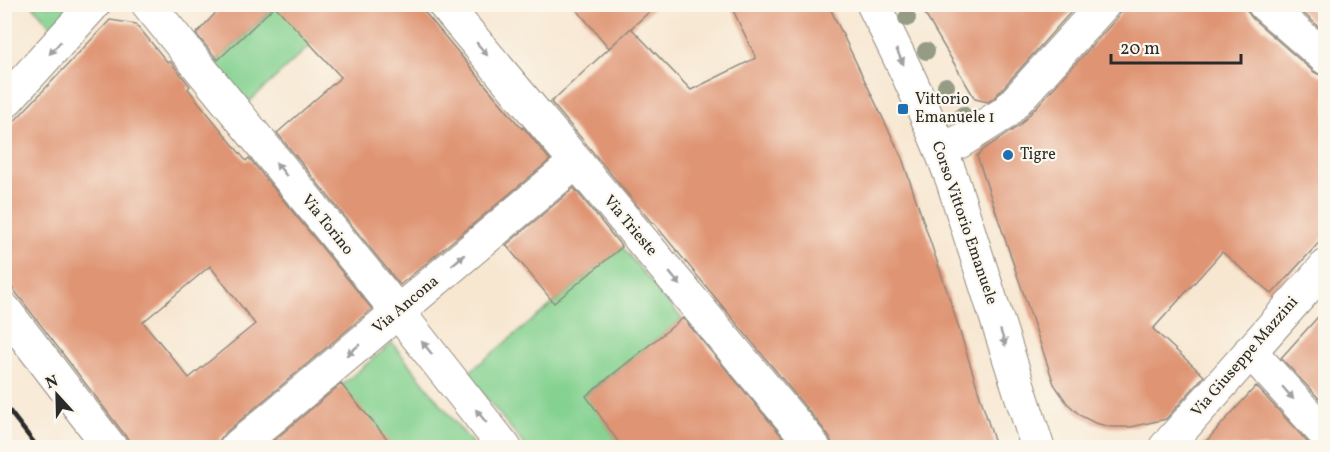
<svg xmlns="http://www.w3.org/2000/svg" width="1330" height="452" font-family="Vollkorn,serif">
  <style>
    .green { fill: #84d190; stroke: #587e5e; stroke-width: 1.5 }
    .building { fill: #df9473; fill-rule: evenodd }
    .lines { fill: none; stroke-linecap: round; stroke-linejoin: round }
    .minor-casing { stroke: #91897e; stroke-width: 35 }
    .minor { stroke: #fff; stroke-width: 33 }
    .rail { stroke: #2b2b2b; stroke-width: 4.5 }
    .tree { fill: #969b86 }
    .oneway { fill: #a0a0a0 }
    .poi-dot { fill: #1f6fb2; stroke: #fbf7ec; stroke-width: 2 }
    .labels { text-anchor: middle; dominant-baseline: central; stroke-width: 4.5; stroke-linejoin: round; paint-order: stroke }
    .poi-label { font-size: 16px; fill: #2b2b2b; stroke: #fbf7ec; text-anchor: start }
    .street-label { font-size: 16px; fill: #2b2b2b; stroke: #fbf7ec }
  </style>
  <rect width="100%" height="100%" fill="#fbf7ec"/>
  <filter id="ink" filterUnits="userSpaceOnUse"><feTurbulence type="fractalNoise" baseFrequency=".0167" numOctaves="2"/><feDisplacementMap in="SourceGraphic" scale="12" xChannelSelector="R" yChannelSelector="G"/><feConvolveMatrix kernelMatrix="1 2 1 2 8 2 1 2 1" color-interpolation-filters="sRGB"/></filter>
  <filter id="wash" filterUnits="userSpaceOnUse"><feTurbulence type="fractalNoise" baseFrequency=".008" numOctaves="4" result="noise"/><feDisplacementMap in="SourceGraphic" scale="24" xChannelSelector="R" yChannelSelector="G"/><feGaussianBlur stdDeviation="1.35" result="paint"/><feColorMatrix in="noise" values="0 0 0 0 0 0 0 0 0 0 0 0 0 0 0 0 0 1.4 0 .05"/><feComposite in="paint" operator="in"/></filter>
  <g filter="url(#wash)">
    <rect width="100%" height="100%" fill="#f7e7d1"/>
    <path class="green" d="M 32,5 L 72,5 L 52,27 Z
      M 277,5 L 333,24 L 248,103 L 215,63 Z
      M 622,247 L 682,319 L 586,395 L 622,447 L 526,447 L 467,374 Z
      M 392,343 L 475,447 L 266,448 Z"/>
    <g id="blocks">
      <path class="building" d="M 224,4 L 418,4 L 522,129 L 523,127 L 550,160 L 400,285 L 277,133 L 341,77 L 275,6 L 218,60 L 196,34 Z
        M 572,4 L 658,4 L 609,48 Z
        M 730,4 L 828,4 L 902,158 L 949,297 L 996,447 L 833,447 L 830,438 L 822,427 L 653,222 L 652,223 L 551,102 L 631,28 L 691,90 L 756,58 Z
        M 919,4 L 1078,4 L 993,99 L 988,102 L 975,99 Z
        M 1122,4 L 1246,4 L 1247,11 L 1252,18 L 1314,72 L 1322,76 L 1326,76 L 1326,235 L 1272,294 L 1222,252 L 1153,329 L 1204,376 L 1166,419 L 1131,427 L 1111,427 L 1095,423 L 1081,416 L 1067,403 L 1054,384 L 977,156 L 984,149 L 1019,126 L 1118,17 L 1122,9 Z
        M 1293,4 L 1326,4 L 1326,33 Z
        M 110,20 L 136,24 L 168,63 L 170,61 L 190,86 L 188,89 L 246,161 L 249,158 L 372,309 L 224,434 L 219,441 L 218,447 L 134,447 L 4,277 L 4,132 ZM 210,266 L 255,324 L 189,378 L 143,322 Z
        M 574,188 L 622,247 L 554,303 L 506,245 Z
        M 1326,308 L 1326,406 L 1281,358 Z
        M 683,318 L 791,447 L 622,447 L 586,396 Z
        M 341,384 L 394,447 L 266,447 Z
        M 1256,386 L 1312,447 L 1201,447 Z"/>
    </g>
  </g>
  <g filter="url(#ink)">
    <use href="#blocks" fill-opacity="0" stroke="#91897e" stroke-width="1.5"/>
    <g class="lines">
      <defs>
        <path id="minor" d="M 148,4 L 398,312 L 505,448
          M 444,4 L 808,439 L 814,448
          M 873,4 C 902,61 930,119 952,179 L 1038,448
          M 1264,4 L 1326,58
          M 4,103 L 94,4
          M 941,149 L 959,142 L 1005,113 L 1104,4
          M 4,309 L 111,448
          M 1250,351 L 1326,435
          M 236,448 L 576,162
          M 1165,448 L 1326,266"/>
      </defs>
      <use href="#minor" class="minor-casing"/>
      <use href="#minor" class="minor"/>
      <path class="rail" d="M 4,404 L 38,448"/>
    </g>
    <g class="tree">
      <circle cx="907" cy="18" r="9"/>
      <circle cx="926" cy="51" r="9"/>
      <circle cx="946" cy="86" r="9"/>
      <circle cx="963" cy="115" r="9"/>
    </g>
    <defs><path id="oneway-solid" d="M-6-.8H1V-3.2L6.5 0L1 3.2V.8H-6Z" transform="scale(1.5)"/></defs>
    <g class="oneway">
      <use href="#oneway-solid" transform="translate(55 48) rotate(132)"/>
      <use href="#oneway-solid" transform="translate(482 49) rotate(50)"/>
      <use href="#oneway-solid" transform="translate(900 57) rotate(65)"/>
      <use href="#oneway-solid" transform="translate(281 169) rotate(-129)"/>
      <use href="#oneway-solid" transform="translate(458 260) rotate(-40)"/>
      <use href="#oneway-solid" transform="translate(675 279) rotate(50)"/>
      <use href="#oneway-solid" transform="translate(1003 338) rotate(72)"/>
      <use href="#oneway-solid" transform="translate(427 348) rotate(-129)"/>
      <use href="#oneway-solid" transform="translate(353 350) rotate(140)"/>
      <use href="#oneway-solid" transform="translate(1288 393) rotate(49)"/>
      <use href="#oneway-solid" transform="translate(481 416) rotate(-129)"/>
    </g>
  </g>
  <g class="poi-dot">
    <rect x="897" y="103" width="12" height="12" rx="3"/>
    <circle cx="1008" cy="155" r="6"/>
  </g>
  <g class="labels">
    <g class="poi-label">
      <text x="915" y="100">Vittorio<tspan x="915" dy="18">Emanuele 1</tspan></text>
      <text x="1020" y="155">Tigre</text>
    </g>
    <g class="street-label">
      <text transform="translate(964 223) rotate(71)">Corso Vittorio Emanuele</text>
      <text transform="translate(327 225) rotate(51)">Via Torino</text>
      <text transform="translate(630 226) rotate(50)">Via Trieste</text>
      <text transform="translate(406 305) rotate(-40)">Via Ancona</text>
      <text transform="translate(1245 357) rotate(-49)">Via Giuseppe Mazzini</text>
    </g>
  </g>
  <rect width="1330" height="452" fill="none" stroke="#fbf7ec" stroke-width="24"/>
  <g transform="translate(57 395) rotate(338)" stroke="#fbf7ec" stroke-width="4.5" paint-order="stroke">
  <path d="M0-4.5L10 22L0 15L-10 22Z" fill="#2b2b2b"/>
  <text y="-9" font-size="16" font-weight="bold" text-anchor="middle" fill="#2b2b2b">N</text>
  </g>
  <path d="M1111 54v9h130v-9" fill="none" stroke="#2b2b2b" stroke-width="3"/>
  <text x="1120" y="54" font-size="18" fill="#2b2b2b" stroke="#fbf7ec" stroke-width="4.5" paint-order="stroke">20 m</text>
</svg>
